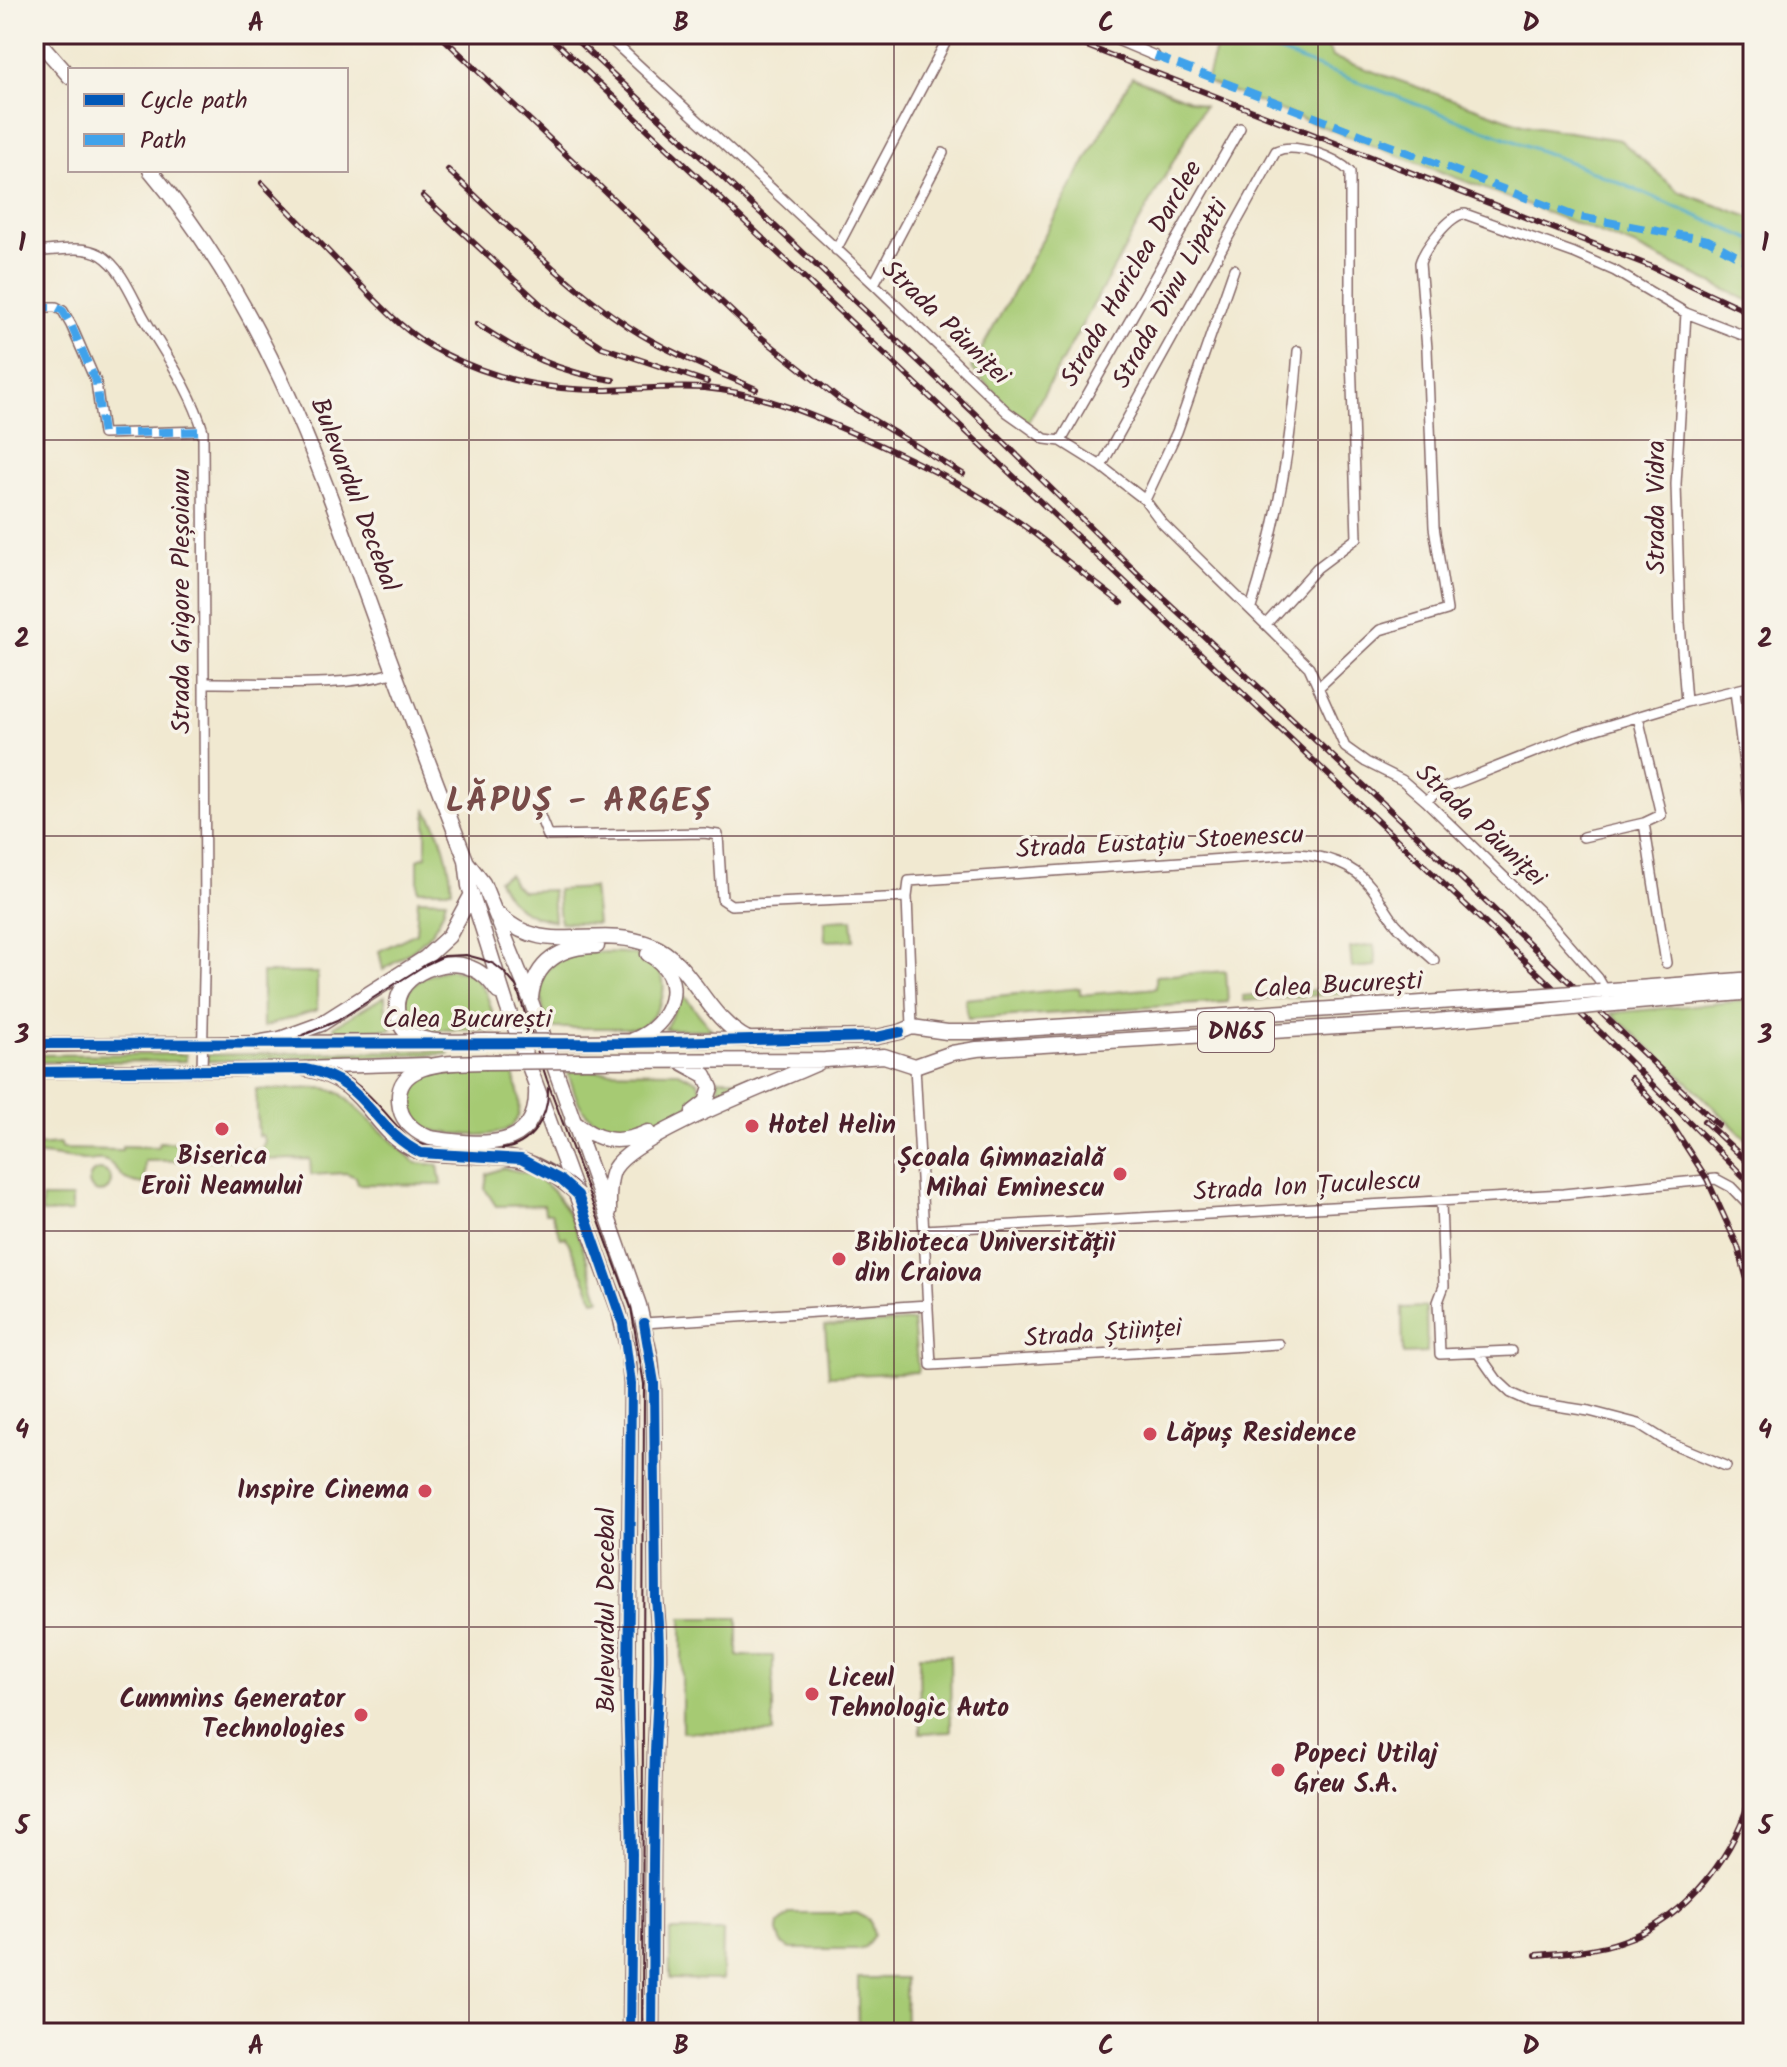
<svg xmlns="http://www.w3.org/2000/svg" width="1787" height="2067" font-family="Kalam,sans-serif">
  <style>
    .green { fill: #a6ca73; stroke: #78744f; stroke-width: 2 }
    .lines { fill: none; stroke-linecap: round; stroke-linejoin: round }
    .stream { stroke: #4aaac9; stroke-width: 3 }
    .street-casing { stroke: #846665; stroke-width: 12 }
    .secondary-casing { stroke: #846665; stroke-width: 15 }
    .primary-casing { stroke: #846665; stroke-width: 17 }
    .street { stroke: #fff; stroke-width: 9 }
    .secondary { stroke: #fff; stroke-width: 12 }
    .primary { stroke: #fff; stroke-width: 14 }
    .tram { stroke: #4a1f2b; stroke-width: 2 }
    .rail-casing { stroke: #4a1f2b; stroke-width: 6 }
    .rail { stroke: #f7f3e8; stroke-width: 3; stroke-dasharray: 9; stroke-linecap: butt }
    .primary-bridge-casing { stroke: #846665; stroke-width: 17; stroke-linecap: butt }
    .primary-bridge { stroke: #fff; stroke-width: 14 }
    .quiet { stroke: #40a2eb; stroke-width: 8; stroke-dasharray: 16 8; stroke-linecap: butt }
    .cycleway-casing { stroke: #f7f3e8; stroke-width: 15 }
    .cycleway { stroke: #0057b8; stroke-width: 10 }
    .grid { fill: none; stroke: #4a1f2b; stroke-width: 2; stroke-opacity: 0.55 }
    .poi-dot { fill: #d1495b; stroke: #f7f3e8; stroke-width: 3 }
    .labels { text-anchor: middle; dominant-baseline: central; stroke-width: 7; stroke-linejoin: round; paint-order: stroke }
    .shield { fill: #f7f3e8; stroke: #7e5f64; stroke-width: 2 }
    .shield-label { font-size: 24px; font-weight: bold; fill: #4a1f2b }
    .street-label { font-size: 26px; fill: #4a1f2b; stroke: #f7f3e8 }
    .poi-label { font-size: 26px; font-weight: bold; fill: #4a1f2b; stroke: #f7f3e8; text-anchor: start }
    .district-label { font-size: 34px; font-weight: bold; letter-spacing: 2px; fill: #784b49; stroke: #f7f3e8 }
    .neatline { fill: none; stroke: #4a1f2b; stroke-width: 3 }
    .grid-label { font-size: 26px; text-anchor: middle; font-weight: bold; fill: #4a1f2b }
  </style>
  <rect width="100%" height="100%" fill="#f7f3e8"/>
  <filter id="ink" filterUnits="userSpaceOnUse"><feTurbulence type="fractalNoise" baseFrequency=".0125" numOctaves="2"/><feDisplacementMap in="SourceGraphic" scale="16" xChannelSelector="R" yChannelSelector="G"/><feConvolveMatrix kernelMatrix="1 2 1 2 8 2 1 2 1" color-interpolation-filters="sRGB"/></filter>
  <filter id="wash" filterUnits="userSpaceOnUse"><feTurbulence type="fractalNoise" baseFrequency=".006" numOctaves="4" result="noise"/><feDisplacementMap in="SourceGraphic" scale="32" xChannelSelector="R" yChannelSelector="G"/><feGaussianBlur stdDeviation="1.8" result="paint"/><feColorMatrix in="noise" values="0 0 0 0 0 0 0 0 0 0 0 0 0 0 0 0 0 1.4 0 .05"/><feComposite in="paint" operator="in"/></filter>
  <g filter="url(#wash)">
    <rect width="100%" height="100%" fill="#f1e9d1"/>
    <path class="green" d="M 1219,34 L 1323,34 L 1332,57 L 1525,125 L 1620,140 L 1679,192 L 1753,218 L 1753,303 L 1634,246 L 1206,82 Z
      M 1132,77 L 1204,106 L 1028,422 L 1018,417 L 971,368 Z
      M 426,810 C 442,829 450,865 452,890 L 418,890 L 418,859 L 426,856 Z
      M 509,874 L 514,885 L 522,891 L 552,890 L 554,921 C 526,916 510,906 498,880 Z
      M 593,888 L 597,924 L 560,922 L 557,890 Z
      M 418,899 L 446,900 C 439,936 412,951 383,970 L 379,951 L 416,933 Z
      M 852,919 L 854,940 L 825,941 L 824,920 Z
      M 1374,945 L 1376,966 L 1352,968 L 1350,948 Z
      M 591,952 C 605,953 622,951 636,955 C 676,966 668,1007 641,1028 L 554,1028 L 543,1010 L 540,979 C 556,957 565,954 591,952 Z
      M 450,969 L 471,973 L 486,993 L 498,1029 L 434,1030 L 411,1021 C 390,991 424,974 450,969 Z
      M 1226,971 L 1228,1002 L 968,1019 L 965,999 L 1080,988 L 1080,995 L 1156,988 L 1156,976 Z
      M 262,973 L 317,973 L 317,1010 L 263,1027 Z
      M 1410,983 L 1410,988 L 1244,1001 L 1243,996 Z
      M 679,990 L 712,1030 L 665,1029 L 678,1003 Z
      M 385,996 L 386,1013 L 392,1029 L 335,1031 L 334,1026 Z
      M 1753,1000 L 1753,1146 L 1693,1087 L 1611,1013 Z
      M 449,1050 L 449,1054 L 207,1061 L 207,1055 Z
      M 186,1054 L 186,1061 L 34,1062 L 34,1055 Z
      M 582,1071 L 679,1072 L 698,1082 L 702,1094 C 681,1121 612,1144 585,1112 C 576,1101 572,1085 568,1072 Z
      M 513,1073 C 531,1125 512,1139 461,1134 C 448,1133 430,1132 420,1124 C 406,1113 402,1085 421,1078 C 439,1070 491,1074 513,1073 Z
      M 718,1079 L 771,1080 L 719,1098 Z
      M 325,1088 L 340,1093 L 416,1163 L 438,1165 L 441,1185 L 358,1184 L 356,1177 L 346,1173 L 311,1175 L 310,1159 L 145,1161 L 144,1184 C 137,1183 129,1182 124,1178 C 113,1167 110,1156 91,1161 L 34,1154 L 34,1146 L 60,1144 L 61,1149 L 122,1150 L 122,1146 L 158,1147 L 159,1142 L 196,1143 L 197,1150 L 261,1150 L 265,1141 L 262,1135 L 258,1136 L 256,1090 Z
      M 503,1168 C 512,1170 524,1171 533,1176 C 574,1197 585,1259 600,1299 L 594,1300 L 566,1237 L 561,1238 L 551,1213 L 545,1213 L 544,1205 L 496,1206 L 485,1189 L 487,1174 Z
      M89 1181a11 11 0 1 1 22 0a11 11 0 1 1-22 0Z
      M 42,1198 L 72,1198 L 72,1212 L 42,1213 Z
      M 1426,1307 L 1427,1353 L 1403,1354 L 1402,1308 Z
      M 913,1321 L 918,1372 L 829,1376 L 825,1326 Z
      M 682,1618 L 738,1618 L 738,1656 L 773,1656 L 773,1733 L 682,1732 Z
      M 919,1655 L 950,1655 L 951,1732 L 920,1733 Z
      M 790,1913 L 857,1913 L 870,1920 L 874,1935 L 865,1947 L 858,1949 L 791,1949 L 782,1944 L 778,1931 L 779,1923 Z
      M 670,1931 L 723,1931 L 722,1980 L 670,1979 Z
      M 858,1978 L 905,1978 L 906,2033 L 858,2033 Z"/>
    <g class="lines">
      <path class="stream" d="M 1231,34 L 1575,164 L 1753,240"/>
    </g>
  </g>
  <g filter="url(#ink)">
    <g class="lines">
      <defs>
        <path id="street" d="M 605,34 L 874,284 L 1007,412 L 1045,439 L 1061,441 L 1101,466 L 1145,500 L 1163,524 L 1309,667 L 1345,747 L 1366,762 L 1402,780 L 1426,801 L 1542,914 L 1598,978 L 1607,994
          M 1103,34 L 1155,56
          M 836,250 L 950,34
          M 34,252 C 54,251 83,244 101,255 C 121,267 132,296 143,316 C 164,353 191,389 203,431 L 205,929 L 202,1071
          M 874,284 L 943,153
          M 34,307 L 56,307 L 63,311 L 71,325 L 96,382 L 103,434 L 203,431
          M 1061,441 L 1240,128
          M 1101,466 L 1276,151 C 1295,142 1336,157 1350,172 L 1350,325 L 1357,538 L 1317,568 L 1267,623
          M 1145,500 L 1177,432 L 1234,269
          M 1251,608 C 1278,524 1292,439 1298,351
          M 204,683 C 260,682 343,689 395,672
          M 1320,686 L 1380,630 L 1447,610 L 1434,527 L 1427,349 L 1420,263 C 1424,249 1450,214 1465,214 L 1574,253 L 1615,271 L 1686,313 L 1753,339
          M 1735,691 L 1753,838
          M 1686,702 L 1680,623 L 1676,484 L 1686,313
          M 533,799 L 548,836 L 704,833 L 718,835 L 722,899 L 731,905 L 907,897
          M 1426,801 L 1439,790 L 1577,735 L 1686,702 L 1753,686
          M 1644,823 L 1666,963
          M 1583,837 L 1644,823 L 1661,815 L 1638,717
          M 912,1027 L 907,897 L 909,881 L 1294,854 C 1323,855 1354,864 1372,888 C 1381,900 1387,914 1397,925 C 1408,938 1422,949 1434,960
          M 915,1066 L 931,1365 L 1279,1344
          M 1441,1202 L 1444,1286 L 1438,1302 L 1440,1354 L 1512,1351
          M 924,1230 L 1563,1194 L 1716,1179 L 1731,1187 L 1753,1210
          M 644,1323 L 928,1305
          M 1478,1353 L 1497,1380 L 1511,1393 L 1531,1402 L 1589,1411 L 1639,1424 L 1666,1441 L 1726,1466"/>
        <path id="secondary" d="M 34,1044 L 423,1041
          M 34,1072 L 235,1070 L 427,1064"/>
        <path id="primary" d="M 34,36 L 70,77
          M 150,170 C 266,308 318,461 378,628 C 407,706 436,783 466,860 L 469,886 L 507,1006 L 619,1311 L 628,1352 L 631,1384 L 628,1695 L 632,1854 L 630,2033
          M 466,861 L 483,883 L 531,1001 L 584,1150 L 639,1305 L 651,1359 L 654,1389 L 656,1600 C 662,1652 657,1701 655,1752 C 652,1846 653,1940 652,2033
          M 497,913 C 544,960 596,923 651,945 C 693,962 704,1017 748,1039
          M 1600,991 L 1753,979
          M 531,998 C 534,962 562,946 597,946
          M 1603,1005 L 1753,992
          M 633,1040 C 672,1026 691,977 648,954
          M 484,1041 C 459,1041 427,1046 405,1031 C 400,1027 399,1020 398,1014 C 389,978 442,955 471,968 C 484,973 491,982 498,992
          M 581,1042 L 877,1037 L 900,1032 L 912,1027 L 947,1032 L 976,1032 L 1531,996
          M 256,1043 L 280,1039 L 321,1024 L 425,958 L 449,936 L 472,894
          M 582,1061 L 825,1060 L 884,1056 L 915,1066 L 952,1053 L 977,1049 L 1436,1021 L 1544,1011
          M 485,1062 C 454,1063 390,1059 400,1108 C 403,1123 417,1133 430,1138 C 475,1144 539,1155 536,1089
          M 683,1063 L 705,1075 L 711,1088 L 706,1102 L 693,1112
          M 305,1069 C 371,1081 369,1132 417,1151 C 428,1155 443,1154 454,1155 C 510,1158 529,1152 575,1192
          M 572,1121 C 598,1141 617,1146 648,1132
          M 609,1212 C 609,1199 608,1181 614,1169 C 634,1135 776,1082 818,1063"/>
      </defs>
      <use href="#street" class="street-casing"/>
      <use href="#secondary" class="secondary-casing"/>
      <use href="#primary" class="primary-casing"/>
      <use href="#street" class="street"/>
      <use href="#secondary" class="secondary"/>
      <use href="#primary" class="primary"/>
      <path class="tram" d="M 34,1052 L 259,1049 L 284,1043 L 337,1021 L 425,965 L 444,956 L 466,955 L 481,959 L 494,964 L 504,972 L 516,986 L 547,1080 L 631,1308 L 644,1384 L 642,2033
        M 256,1063 C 279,1066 302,1063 325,1068 C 361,1077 384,1114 409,1139 C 444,1158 484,1146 522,1155 C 536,1158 550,1165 562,1173 C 571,1179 580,1185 585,1195
        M 34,1065 L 265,1063
        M 502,1149 C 532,1146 549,1116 548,1088"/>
      <defs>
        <path id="rail" d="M 439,34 L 747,326 L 840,400 L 963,474
          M 547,34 L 1604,1036 L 1753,1186
          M 570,34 L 974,413 L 1143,579 L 1405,824 L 1718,1125
          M 1056,34 L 1650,266 L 1753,314
          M 448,170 C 506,224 563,283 629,327 C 669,353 713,370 756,389
          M 262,183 C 292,214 321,244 351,275 C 379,304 406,335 443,353 C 493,379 550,391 607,390 C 639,389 671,386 704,388 C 764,393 817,417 871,441 C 940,472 1005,506 1062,556
          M 423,196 L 549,312 L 602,347 L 707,382
          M 477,324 C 521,354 560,373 613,380
          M 1053,550 L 1121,603
          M 1631,1078 L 1668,1119 L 1707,1179 L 1738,1247 L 1753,1301
          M 1704,1121 L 1753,1167
          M 1536,1955 C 1564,1952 1595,1951 1622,1941 C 1688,1919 1737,1853 1753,1787"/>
      </defs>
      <use href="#rail" class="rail-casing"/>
      <use href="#rail" class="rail"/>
      <defs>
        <path id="primary-bridge" d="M 1531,996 L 1600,991
          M 1544,1011 L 1603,1005
          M 484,1041 L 581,1042
          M 485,1062 L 582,1061"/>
      </defs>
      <use href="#primary-bridge" class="primary-bridge-casing"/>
      <use href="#primary-bridge" class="primary-bridge"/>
      <path class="quiet" d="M 1155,56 L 1574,216 L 1708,240 L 1753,265
        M 34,307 L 56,307 L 63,311 L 71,325 L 96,382 L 103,434 L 203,431"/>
      <defs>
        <path id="cycleway" d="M 34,1044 L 625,1043 L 877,1037 L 900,1032
          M 34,1072 L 305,1069 C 368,1080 370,1128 421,1153 L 521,1159 L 561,1180 L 578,1195 L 623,1324 L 631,1384 L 628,1695 L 632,1854 L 630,2033
          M 644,1323 L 654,1383 L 656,1600 C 662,1652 657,1701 655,1752 C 652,1846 653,1940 652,2033"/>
      </defs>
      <use href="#cycleway" class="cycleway-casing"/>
      <use href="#cycleway" class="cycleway"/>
    </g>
  </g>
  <path class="grid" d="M 469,34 L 469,2033M 894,34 L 894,2033M 1318,34 L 1318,2033M 34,440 L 1753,440M 34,836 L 1753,836M 34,1231 L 1753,1231M 34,1627 L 1753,1627"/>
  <g class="poi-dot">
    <circle cx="752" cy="1126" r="8"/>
    <circle cx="222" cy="1129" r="8"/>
    <circle cx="1120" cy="1174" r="8"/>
    <circle cx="839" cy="1259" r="8"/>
    <circle cx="1150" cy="1434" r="8"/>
    <circle cx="425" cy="1491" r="8"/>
    <circle cx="812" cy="1694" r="8"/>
    <circle cx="361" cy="1715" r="8"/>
    <circle cx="1278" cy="1770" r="8"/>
  </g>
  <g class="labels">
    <rect class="shield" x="1198" y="1012" width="76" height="40" rx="6"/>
    <g class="shield-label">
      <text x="1236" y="1032">DN65</text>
    </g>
    <g class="street-label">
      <text transform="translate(1132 274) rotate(-60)">Strada Hariclea Darclee</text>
      <text transform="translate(1171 294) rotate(-61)">Strada Dinu Lipatti</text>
      <text transform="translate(945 323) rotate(44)">Strada Păuniței</text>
      <text transform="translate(354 495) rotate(69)">Bulevardul Decebal</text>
      <text transform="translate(1657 507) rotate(-90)">Strada Vidra</text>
      <text transform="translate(182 601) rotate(-90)">Strada Grigore Pleșoianu</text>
      <text transform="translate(1480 826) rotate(43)">Strada Păuniței</text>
      <text transform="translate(1160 843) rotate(-3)">Strada Eustațiu Stoenescu</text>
      <text transform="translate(1338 986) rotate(-3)">Calea București</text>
      <text x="467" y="1020">Calea București</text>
      <text transform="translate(1307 1187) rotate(-3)">Strada Ion Țuculescu</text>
      <text transform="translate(1103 1334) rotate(-4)">Strada Științei</text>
      <text transform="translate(607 1610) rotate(-90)">Bulevardul Decebal</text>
    </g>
    <g class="poi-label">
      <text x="768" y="1126">Hotel Helin</text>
      <text x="222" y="1157" text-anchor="middle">Biserica<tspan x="222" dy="30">Eroii Neamului</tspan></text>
      <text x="1104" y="1159" text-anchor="end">Școala Gimnazială<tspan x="1104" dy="30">Mihai Eminescu</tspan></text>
      <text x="855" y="1244">Biblioteca Universității<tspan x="855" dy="30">din Craiova</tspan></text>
      <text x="1166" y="1434">Lăpuș Residence</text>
      <text x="409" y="1491" text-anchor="end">Inspire Cinema</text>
      <text x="828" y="1679">Liceul<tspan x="828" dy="30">Tehnologic Auto</tspan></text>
      <text x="345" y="1700" text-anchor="end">Cummins Generator<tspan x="345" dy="30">Technologies</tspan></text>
      <text x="1294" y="1755">Popeci Utilaj<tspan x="1294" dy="30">Greu S.A.</tspan></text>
    </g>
    <g class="district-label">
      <text x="579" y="802">LĂPUȘ - ARGEȘ</text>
    </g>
  </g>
  <rect width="1787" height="2067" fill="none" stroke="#f7f3e8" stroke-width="88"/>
  <rect x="68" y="68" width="280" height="104" fill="#f7f3e8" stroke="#b29e9c" stroke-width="2"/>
  <rect x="84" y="94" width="40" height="12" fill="#0057b8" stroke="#b29e9c" stroke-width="2"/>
  <text x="140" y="108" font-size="24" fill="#4a1f2b">Cycle path</text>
  <rect x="84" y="134" width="40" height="12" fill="#40a2eb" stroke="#b29e9c" stroke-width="2"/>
  <text x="140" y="148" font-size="24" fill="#4a1f2b">Path</text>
  <rect x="44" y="44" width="1699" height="1979" class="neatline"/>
  <g class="grid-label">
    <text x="256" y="31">A</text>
    <text x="681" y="31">B</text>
    <text x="1106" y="31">C</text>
    <text x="1531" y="31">D</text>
    <text x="22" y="251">1</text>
    <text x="1765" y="251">1</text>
    <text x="22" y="647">2</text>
    <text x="1765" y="647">2</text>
    <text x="22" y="1043">3</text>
    <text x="1765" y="1043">3</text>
    <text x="22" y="1438">4</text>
    <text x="1765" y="1438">4</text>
    <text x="22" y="1834">5</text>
    <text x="1765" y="1834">5</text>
    <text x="256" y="2054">A</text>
    <text x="681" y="2054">B</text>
    <text x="1106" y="2054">C</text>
    <text x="1531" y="2054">D</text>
  </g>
</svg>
